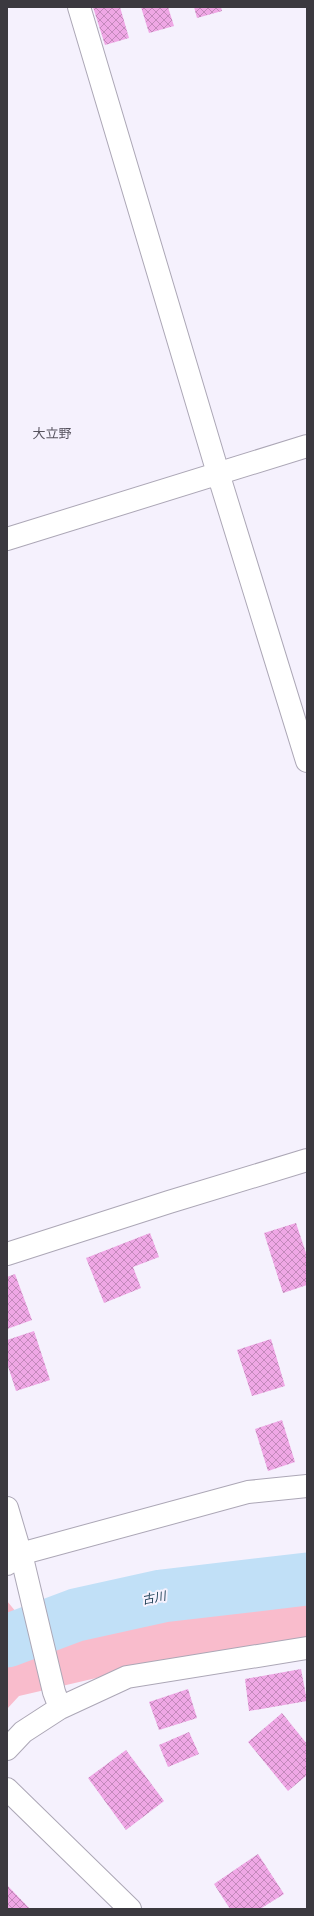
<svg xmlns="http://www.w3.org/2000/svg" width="314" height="1916" font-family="'Varela Round','Noto Sans JP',sans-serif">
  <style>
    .grass { fill: #f9bccc }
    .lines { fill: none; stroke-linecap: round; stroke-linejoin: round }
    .river { stroke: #c1e0f7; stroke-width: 53 }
    .building { fill: url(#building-cross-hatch) }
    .minor-casing { stroke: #aca7b6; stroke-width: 24 }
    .minor { stroke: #fff; stroke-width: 22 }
    .labels { text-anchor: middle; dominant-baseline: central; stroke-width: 4; stroke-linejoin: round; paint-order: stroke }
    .water-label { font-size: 12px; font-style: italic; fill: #173a51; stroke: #f5f1fd }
    .quarter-label { font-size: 13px; fill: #56525e; stroke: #f5f1fd }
  </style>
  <defs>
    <pattern id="building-cross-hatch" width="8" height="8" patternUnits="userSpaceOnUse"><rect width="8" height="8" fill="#efa7e5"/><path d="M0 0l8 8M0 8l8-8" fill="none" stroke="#c389bb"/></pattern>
  </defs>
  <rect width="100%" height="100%" fill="#f5f1fd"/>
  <path class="grass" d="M 307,1567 L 307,1638 L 135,1669 L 19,1696 L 7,1709 L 7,1601 L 21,1618 L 69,1605 Z"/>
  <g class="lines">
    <path class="river" d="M 7,1641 L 76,1615 L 162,1596 L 307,1579"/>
  </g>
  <path class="building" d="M 93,7 L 120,7 L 129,38 L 105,45 Z
    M 141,7 L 168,7 L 174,26 L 149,33 Z
    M 194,7 L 221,7 L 222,11 L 197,18 Z
    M 296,1223 L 307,1256 L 307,1285 L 283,1293 L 264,1233 Z
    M 150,1233 L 159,1257 L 133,1267 L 141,1288 L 104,1303 L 86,1258 Z
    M 15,1274 L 32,1320 L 7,1329 L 7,1277 Z
    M 34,1331 L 50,1380 L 16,1391 L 7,1363 L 7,1340 Z
    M 271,1339 L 285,1386 L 252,1396 L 237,1350 Z
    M 282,1420 L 295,1462 L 268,1471 L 255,1429 Z
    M 301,1669 L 307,1701 L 249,1711 L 245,1679 Z
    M 188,1689 L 197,1718 L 159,1730 L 149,1702 Z
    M 282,1713 L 307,1744 L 307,1775 L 288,1791 L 248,1742 Z
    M 189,1732 L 199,1754 L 168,1767 L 159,1745 Z
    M 126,1750 L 164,1801 L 126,1830 L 88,1778 Z
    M 258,1854 L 284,1894 L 260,1909 L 230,1909 L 214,1884 Z
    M 7,1885 L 30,1909 L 7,1909 Z"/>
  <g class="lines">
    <defs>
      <path id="minor" d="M 79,7 L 218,473 L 307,761
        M 7,539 L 307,446
        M 7,1254 L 169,1202 L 307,1160
        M 7,1508 L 23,1562 L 54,1692 L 60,1708
        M 7,1564 L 20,1554 L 248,1492 L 307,1486
        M 7,1749 L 23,1732 L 60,1708 L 127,1677 L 307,1648
        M 7,1789 L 130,1909"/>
    </defs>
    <use href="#minor" class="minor-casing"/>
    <use href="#minor" class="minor"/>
  </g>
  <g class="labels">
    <g class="water-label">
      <text transform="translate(154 1598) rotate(-11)">古川</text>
    </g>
    <g class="quarter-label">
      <text x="52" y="434">大立野</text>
    </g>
  </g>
  <rect width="314" height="1916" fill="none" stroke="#3b393f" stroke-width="16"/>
</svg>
